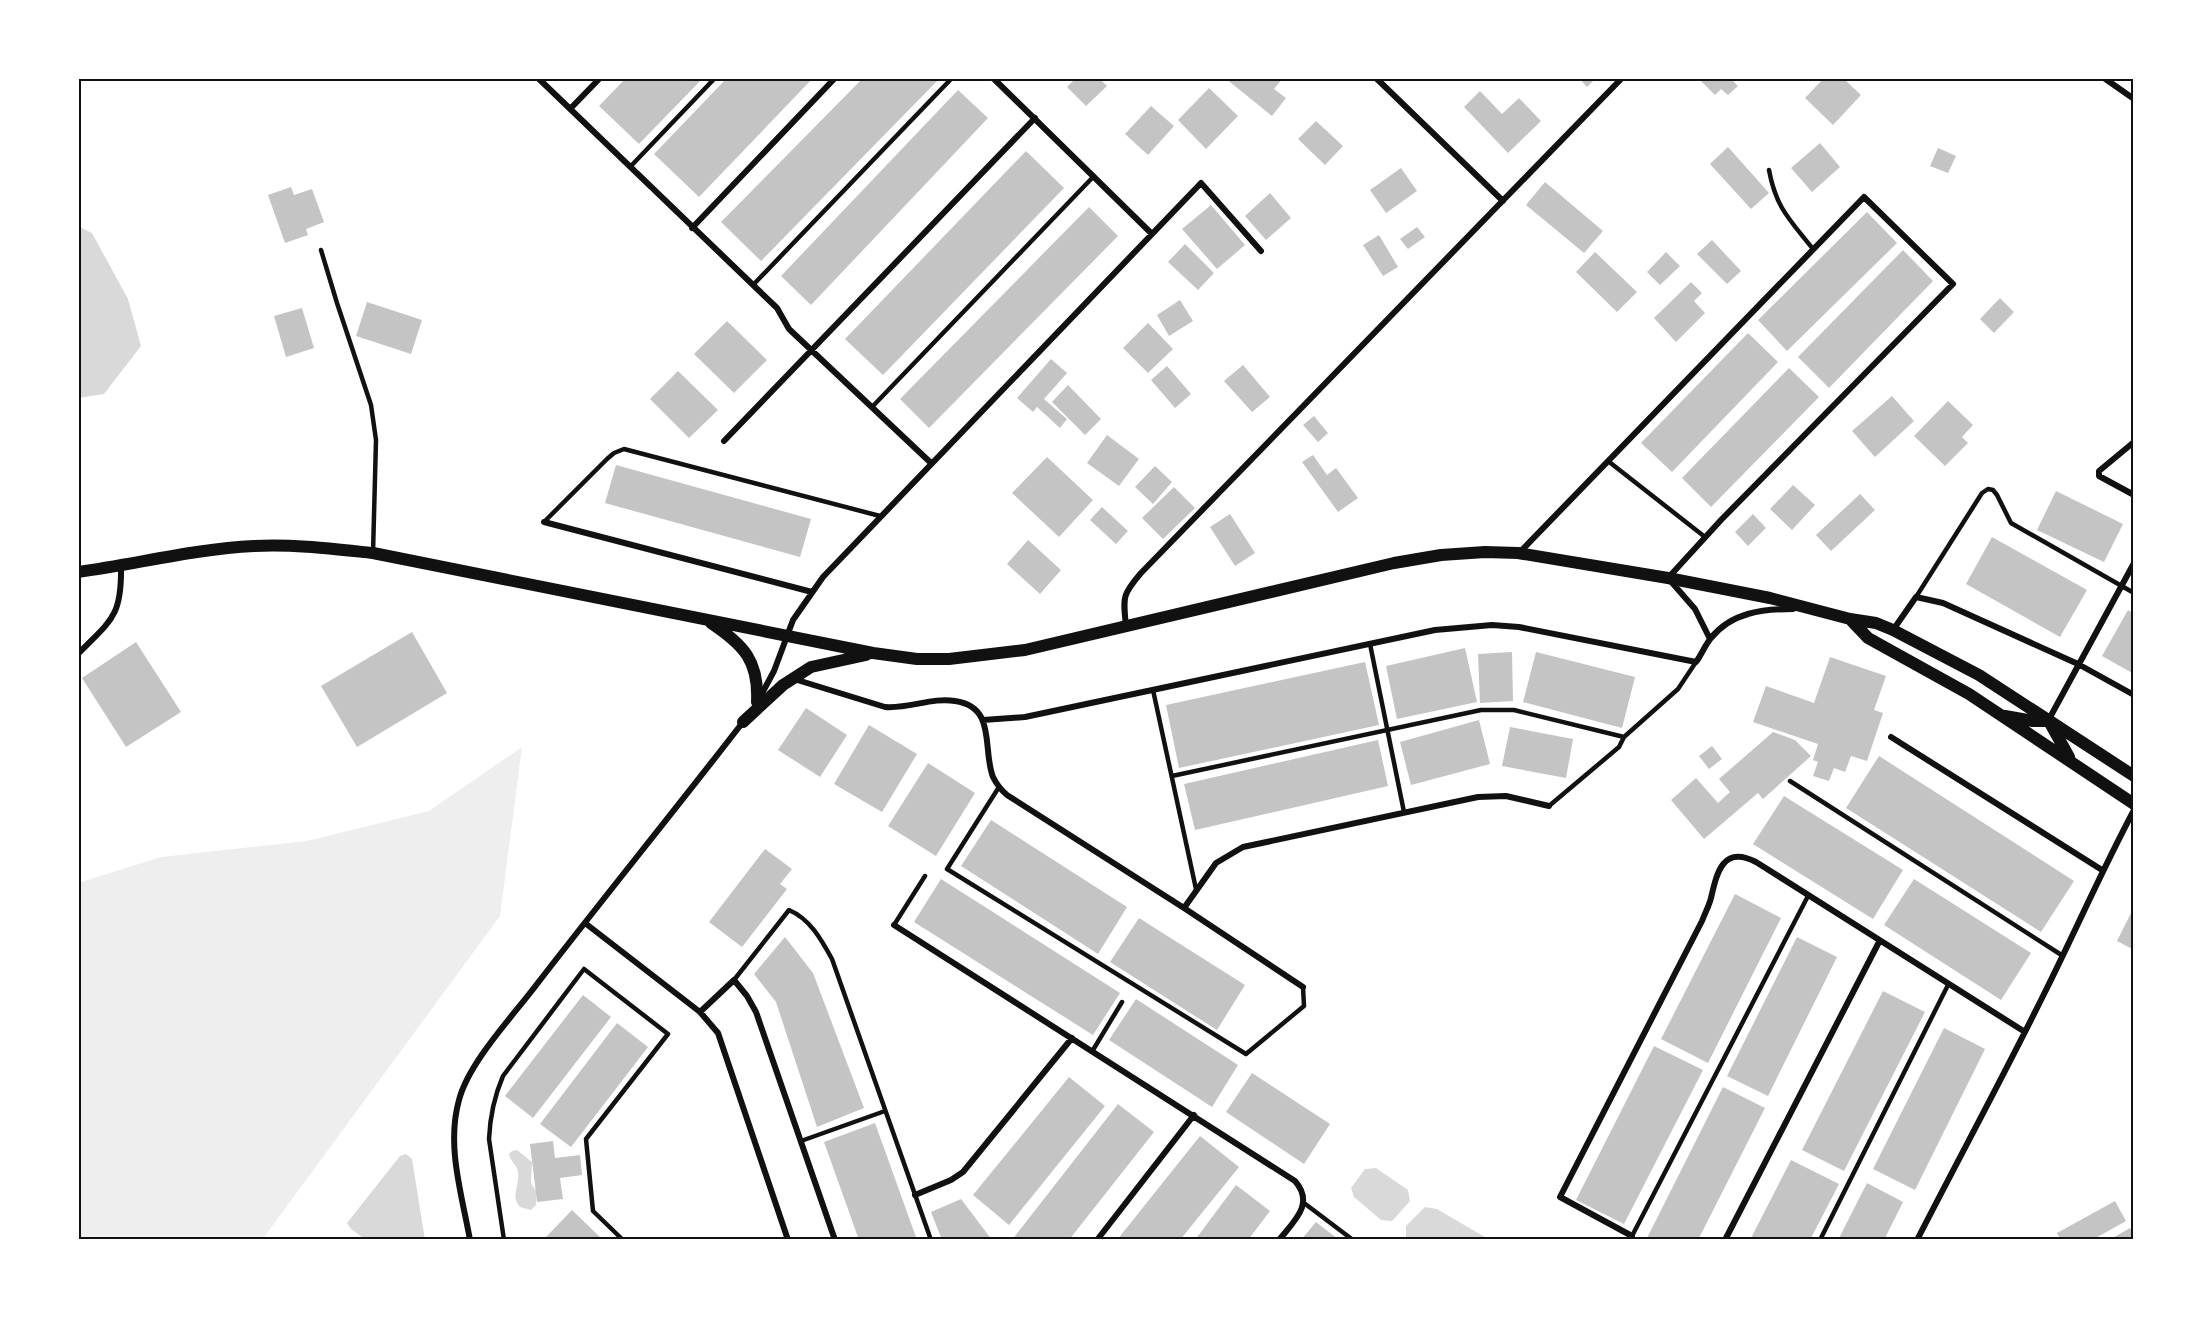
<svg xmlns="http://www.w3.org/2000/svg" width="2212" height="1318" font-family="'DejaVu Sans',sans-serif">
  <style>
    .green { fill: #eee }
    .water { fill: #d9d9d9 }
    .building { fill: #c4c4c4 }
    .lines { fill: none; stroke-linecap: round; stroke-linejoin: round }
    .service { stroke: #111; stroke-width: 4.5 }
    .minor { stroke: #111; stroke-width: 6 }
    .secondary { stroke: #111; stroke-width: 12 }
    .neatline { fill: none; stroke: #111; stroke-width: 2 }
  </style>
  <rect width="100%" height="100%" fill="#fff"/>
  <path class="green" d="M 522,747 L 500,916 L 262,1240 L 78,1240 L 78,883 L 161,857 L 307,841 L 429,811 Z"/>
  <path class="water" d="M 78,226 L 92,233 L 128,299 L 141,346 L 104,394 L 78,398 Z
    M 517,1150 L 532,1162 L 531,1183 L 536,1191 L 536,1205 L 531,1210 L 520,1207 C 510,1196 520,1185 518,1172 C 517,1164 510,1162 509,1154 L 512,1151 Z
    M 406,1154 L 412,1159 L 425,1240 L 366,1240 L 351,1229 L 347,1223 L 400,1156 Z
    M 1376,1168 L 1408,1190 L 1410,1201 L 1392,1221 L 1381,1220 L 1354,1197 L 1351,1188 L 1365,1169 Z
    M 1425,1207 L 1437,1209 L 1490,1240 L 1409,1240 L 1406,1237 L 1406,1226 Z"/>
  <path class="building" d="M 626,78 L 703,78 L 639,144 L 599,106 Z
    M 727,78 L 813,78 L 699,197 L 654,154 Z
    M 863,78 L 940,78 L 761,261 L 721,222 Z
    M 1076,78 L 1099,78 L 1107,86 L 1086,106 L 1067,87 Z
    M 1225,78 L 1283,78 L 1274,89 L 1286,98 L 1272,116 Z
    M 1579,78 L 1596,78 L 1587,87 Z
    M 1698,78 L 1730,78 L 1738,86 L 1728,95 L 1721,89 L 1715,95 Z
    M 1824,78 L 1843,78 L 1861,95 L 1833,125 L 1805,98 Z
    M 1209,88 L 1238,116 L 1206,149 L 1178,120 Z
    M 958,90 L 988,118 L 811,305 L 781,276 Z
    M 1480,91 L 1502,114 L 1519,98 L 1541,121 L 1508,153 L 1464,107 Z
    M 1151,106 L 1174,126 L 1148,155 L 1125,134 Z
    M 1316,121 L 1343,146 L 1325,165 L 1298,139 Z
    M 1820,143 L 1840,167 L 1812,192 L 1791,168 Z
    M 1728,147 L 1769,193 L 1751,209 L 1710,164 Z
    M 1938,148 L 1956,156 L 1948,173 L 1930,166 Z
    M 1026,151 L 1064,188 L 883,375 L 845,339 Z
    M 1401,168 L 1417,191 L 1386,213 L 1370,190 Z
    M 1545,182 L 1603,231 L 1584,253 L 1526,205 Z
    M 291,187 L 294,195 L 312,189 L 324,222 L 306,229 L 308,235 L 285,243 L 268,195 Z
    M 1270,193 L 1291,218 L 1266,240 L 1245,216 Z
    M 1211,205 L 1245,245 L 1217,269 L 1182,229 Z
    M 1089,207 L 1118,236 L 929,428 L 900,399 Z
    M 1867,212 L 1897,243 L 1787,351 L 1758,320 Z
    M 1417,227 L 1425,237 L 1408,249 L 1400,239 Z
    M 1379,235 L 1398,267 L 1383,276 L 1363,245 Z
    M 1712,240 L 1741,271 L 1727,284 L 1697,254 Z
    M 1185,244 L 1214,273 L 1198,290 L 1168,262 Z
    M 1903,250 L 1933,281 L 1829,388 L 1798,357 Z
    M 1595,252 L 1637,292 L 1617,312 L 1576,272 Z
    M 1666,252 L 1680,266 L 1660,285 L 1647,272 Z
    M 1691,282 L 1702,293 L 1694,301 L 1705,313 L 1676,342 L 1654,318 Z
    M 2000,298 L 2014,312 L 1994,333 L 1980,319 Z
    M 1180,300 L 1193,321 L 1169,336 L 1157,315 Z
    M 367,302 L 422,320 L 411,354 L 356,336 Z
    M 302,308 L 314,348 L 286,357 L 274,316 Z
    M 727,321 L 767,360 L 734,393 L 694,354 Z
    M 1148,323 L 1173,349 L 1148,373 L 1123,348 Z
    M 1748,333 L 1778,362 L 1672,472 L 1641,443 Z
    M 1051,359 L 1067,373 L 1044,399 L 1067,419 L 1060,428 L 1037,407 L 1033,412 L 1017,398 Z
    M 1243,365 L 1270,397 L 1252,412 L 1224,381 Z
    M 1167,366 L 1191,394 L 1175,408 L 1151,380 Z
    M 1789,368 L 1819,397 L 1711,507 L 1682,478 Z
    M 678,371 L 718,410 L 689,438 L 650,399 Z
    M 1068,385 L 1101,419 L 1085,435 L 1052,402 Z
    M 1892,396 L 1914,421 L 1875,457 L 1852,431 Z
    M 1948,401 L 1973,425 L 1962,437 L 1968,443 L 1945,466 L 1914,436 Z
    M 1314,416 L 1328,433 L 1318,442 L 1303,425 Z
    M 1107,435 L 1139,459 L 1119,486 L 1087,463 Z
    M 1313,455 L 1327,475 L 1336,468 L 1358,498 L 1338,512 L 1302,462 Z
    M 1047,457 L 1093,500 L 1059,537 L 1012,493 Z
    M 616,465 L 811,519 L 800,557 L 605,503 Z
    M 1155,466 L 1172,482 L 1153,504 L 1135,487 Z
    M 1793,485 L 1815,505 L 1792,530 L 1770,509 Z
    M 1174,487 L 1195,508 L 1163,539 L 1142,518 Z
    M 2056,491 L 2123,524 L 2104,562 L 2037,530 Z
    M 1860,494 L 1875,510 L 1831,551 L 1816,535 Z
    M 1102,507 L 1128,531 L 1116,544 L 1090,520 Z
    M 1230,514 L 1255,553 L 1235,566 L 1210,527 Z
    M 1753,514 L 1766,528 L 1748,546 L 1735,532 Z
    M 1992,537 L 2087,590 L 2060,637 L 1966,584 Z
    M 1028,540 L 1061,570 L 1040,594 L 1007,564 Z
    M 2128,610 L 2134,614 L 2134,674 L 2102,656 Z
    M 412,632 L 447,693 L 357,747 L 321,686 Z
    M 136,642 L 181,712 L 126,747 L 82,678 Z
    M 1465,648 L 1477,702 L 1397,719 L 1386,666 Z
    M 1512,652 L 1513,701 L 1480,703 L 1478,654 Z
    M 1536,652 L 1635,677 L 1622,728 L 1523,702 Z
    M 1830,657 L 1886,676 L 1874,710 L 1883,713 L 1867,761 L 1851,756 L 1845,772 L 1834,768 L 1829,781 L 1813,776 L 1818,762 L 1813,760 L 1818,744 L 1753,722 L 1766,686 L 1814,703 Z
    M 1365,662 L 1379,725 L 1179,768 L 1166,705 Z
    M 806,708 L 847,735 L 820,777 L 778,750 Z
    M 1479,720 L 1490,764 L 1411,785 L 1400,742 Z
    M 869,725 L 917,754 L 882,812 L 834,784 Z
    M 1510,727 L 1573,739 L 1566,778 L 1502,766 Z
    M 1773,732 L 1795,740 L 1811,756 L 1763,799 L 1758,793 L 1704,839 L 1671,800 L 1696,778 L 1718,803 L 1730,792 L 1719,779 Z
    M 1378,740 L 1388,786 L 1195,830 L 1184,784 Z
    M 1712,746 L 1722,759 L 1709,769 L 1699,756 Z
    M 1879,756 L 2074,881 L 2041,932 L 1846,808 Z
    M 928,763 L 975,793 L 936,856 L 888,826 Z
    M 1784,796 L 1903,870 L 1873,919 L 1753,844 Z
    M 991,820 L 1127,907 L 1098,954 L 961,866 Z
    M 765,849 L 792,869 L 780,884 L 787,889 L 742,947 L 709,922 Z
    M 941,879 L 1120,993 L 1093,1035 L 914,922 Z
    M 1914,879 L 2031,953 L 2001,1000 L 1884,925 Z
    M 1735,894 L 1781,918 L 1708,1063 L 1661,1039 Z
    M 2134,907 L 2134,950 L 2117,941 Z
    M 1139,918 L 1245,985 L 1217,1030 L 1110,962 Z
    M 785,937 L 813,973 L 864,1108 L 817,1127 L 776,1002 L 754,974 Z
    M 1797,937 L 1837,957 L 1768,1096 L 1727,1076 Z
    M 1883,991 L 1925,1012 L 1844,1171 L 1802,1150 Z
    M 583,995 L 611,1017 L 533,1118 L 505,1096 Z
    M 1136,999 L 1238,1065 L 1212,1107 L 1109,1040 Z
    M 617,1023 L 648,1047 L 571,1147 L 540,1124 Z
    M 1944,1028 L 1985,1049 L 1915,1190 L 1873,1169 Z
    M 1654,1046 L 1703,1070 L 1624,1224 L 1576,1200 Z
    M 1252,1073 L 1330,1124 L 1304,1164 L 1226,1112 Z
    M 1069,1077 L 1105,1106 L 1009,1225 L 973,1195 Z
    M 1723,1087 L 1765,1108 L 1698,1240 L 1646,1240 Z
    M 1118,1104 L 1154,1132 L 1069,1240 L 1012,1240 Z
    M 875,1123 L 917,1240 L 859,1240 L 824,1142 Z
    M 1200,1136 L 1239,1167 L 1180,1240 L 1117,1240 Z
    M 553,1141 L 555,1158 L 580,1155 L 582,1175 L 560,1178 L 563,1199 L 537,1202 L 530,1144 Z
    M 1791,1160 L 1839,1184 L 1810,1240 L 1750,1240 Z
    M 1867,1183 L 1903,1202 L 1884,1240 L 1838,1240 Z
    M 1236,1185 L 1270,1211 L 1248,1240 L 1195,1240 Z
    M 961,1199 L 992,1240 L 942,1240 L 931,1212 Z
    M 2115,1201 L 2126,1221 L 2092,1240 L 2061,1240 L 2057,1233 Z
    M 572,1210 L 603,1240 L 549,1240 L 546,1237 Z
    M 1316,1222 L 1339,1240 L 1301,1240 Z
    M 2130,1228 L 2134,1235 L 2134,1240 L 2109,1240 Z"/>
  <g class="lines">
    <path class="service" d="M 630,167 L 715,78
      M 1769,170 C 1776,208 1790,220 1813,249
      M 321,250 L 337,303 L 371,405 L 376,440 L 373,553
      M 753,285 L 952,78
      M 872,407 L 1094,176
      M 1608,461 L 1705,537
      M 544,522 L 607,459 L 614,453 L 624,449 L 880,516
      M 1916,597 L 1982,493 L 1988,489 L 1993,490 L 1997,495 L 2011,523 L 2134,593
      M 1370,644 L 1404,812
      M 1153,690 L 1196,889
      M 1172,776 L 1481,710 L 1514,710 L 1624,737
      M 1790,781 L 2063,956
      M 999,787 L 947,869 L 1246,1054 L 1304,1006 L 1303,987
      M 1549,806 L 1619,747 L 1624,737 L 1678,689 L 1696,662
      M 894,925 L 925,876
      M 734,980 L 789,910 C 810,919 821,939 832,959 L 931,1240
      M 1093,1050 L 1122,1002
      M 801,1141 L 885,1111
      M 1304,1203 L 1353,1240
      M 1632,1236 L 1808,896
      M 504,1240 L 489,1139 C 490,1117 494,1097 503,1076 L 584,969 L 668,1034 L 586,1139 L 593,1211 L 623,1240
      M 1820,1240 L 1948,985"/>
    <path class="minor" d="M 538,78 L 777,308 L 789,329 L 931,463
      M 993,78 L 1151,233
      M 1376,78 L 1503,201
      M 2104,78 L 2134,99
      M 570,109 L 600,78
      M 692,228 L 835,78
      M 724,441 L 1035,118
      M 2134,442 L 2099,471 L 2099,476 L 2134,495
      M 544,522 L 812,592
      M 1519,553 L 1864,197 L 1953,284 L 1721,520 L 1668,578 L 1695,609 L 1710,639
      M 1126,626 C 1123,597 1122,595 1141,573 L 1622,78
      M 1893,630 L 1916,597 L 1943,603 L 2078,664 L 2134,695
      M 78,654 C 111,620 122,617 121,566
      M 794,679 L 885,707 C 909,709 932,697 955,701 C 997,707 982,749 993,777 C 997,785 1001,790 1007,795 L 1184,908 L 1303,987
      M 759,699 L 774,671 L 793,620 L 823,577 L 1201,183 L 1261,251
      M 983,720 L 1025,717 L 1435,630 L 1492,625 L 1519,627 L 1696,662 C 1702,654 1705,645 1711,638 C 1732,612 1763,609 1793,609
      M 2048,721 L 2134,563
      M 1891,737 L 2102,870
      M 1184,908 L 1216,863 L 1243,847 L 1478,797 L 1506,796 L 1549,806
      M 585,923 L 700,1012 L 718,1033 L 788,1240
      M 894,925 L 1295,1181 C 1315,1204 1294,1221 1279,1240
      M 700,1012 L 734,980 L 747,996 L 756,1012 L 835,1240
      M 915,1195 L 951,1180 L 963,1172 L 1072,1038
      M 470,1240 C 462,1195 446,1146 459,1100 C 469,1062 513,1016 537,984 C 605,896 675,810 743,722
      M 1097,1240 L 1194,1115
      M 1630,1240 L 1632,1236 L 1560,1197 L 1702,921 C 1705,913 1709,906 1711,898 C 1717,872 1723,845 1756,862 L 2025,1032
      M 1725,1240 L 1879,942
      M 1917,1240 C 1959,1158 2003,1077 2044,994 C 2075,932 2102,870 2134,810"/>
    <path class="secondary" d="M 78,572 C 137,564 195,549 254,546 C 294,544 334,549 373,553 L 873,653 L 917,659 L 949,659 L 1025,650 L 1394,563 L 1441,555 L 1485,552 L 1518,553 L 1668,578 L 1770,598 L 1850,619 L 1876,623 L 1893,630 L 1979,675 L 2134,776
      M 1850,619 L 1868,638 L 1969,694 L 2134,804
      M 711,623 C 744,645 759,661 757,702
      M 2005,716 L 2033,721 L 2048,721
      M 743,722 L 783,685 L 811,667 L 866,655
      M 2050,723 L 2069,757"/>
  </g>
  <rect width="2212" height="1318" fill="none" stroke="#ffffff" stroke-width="159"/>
  <rect x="80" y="80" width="2052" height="1158" class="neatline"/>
</svg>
